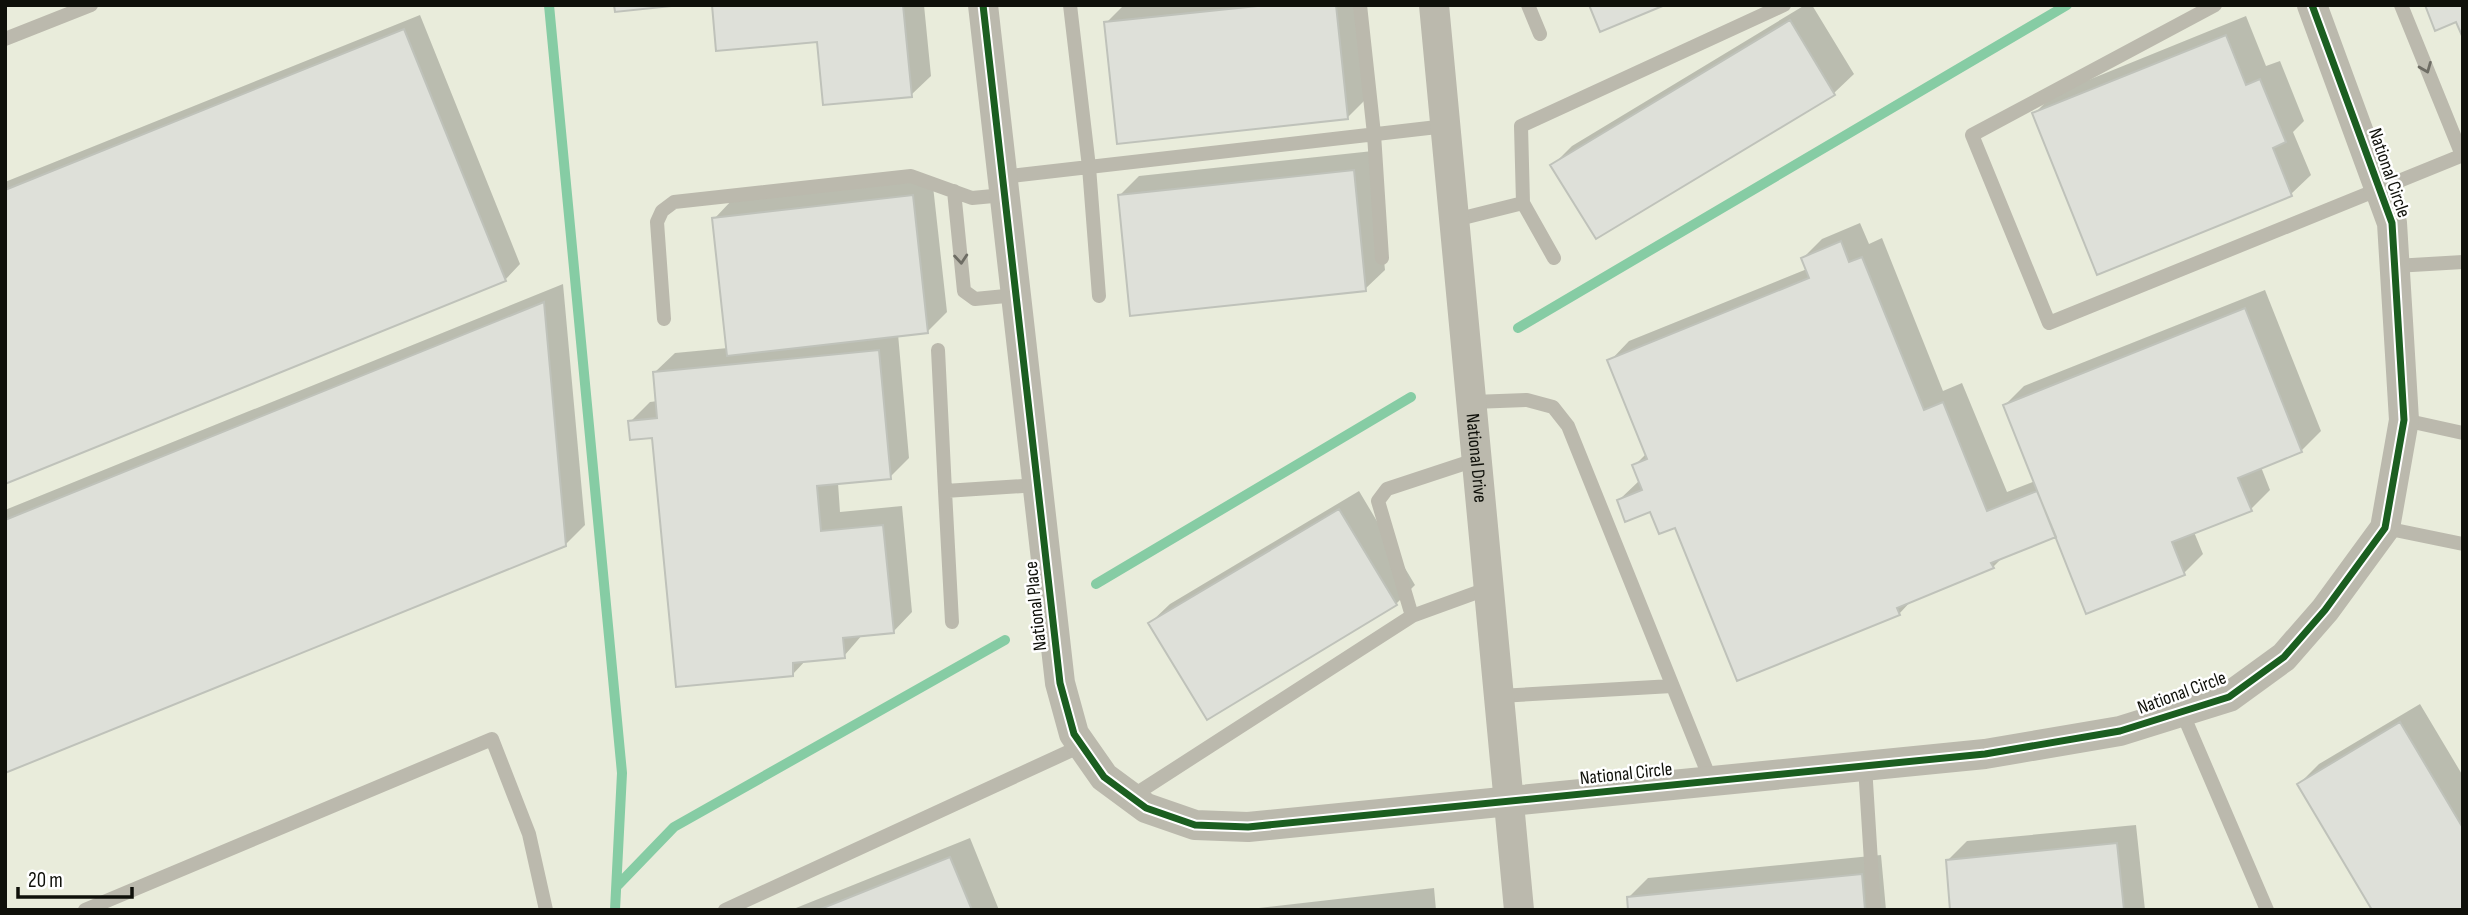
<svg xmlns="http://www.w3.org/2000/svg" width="2468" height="915" font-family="'Sofia Sans Condensed',sans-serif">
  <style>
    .built { fill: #e9ecdb }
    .shadow { fill: #0003 }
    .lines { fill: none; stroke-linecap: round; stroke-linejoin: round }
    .stream { stroke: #86cca4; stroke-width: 10 }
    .building { fill: #dee0d9; stroke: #bfc2ba; stroke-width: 2 }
    .service { stroke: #bbb9ad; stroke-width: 14 }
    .minor { stroke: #bbb9ad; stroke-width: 30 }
    .cycleway-casing { stroke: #fff; stroke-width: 11 }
    .cycleway { stroke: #1b5e20; stroke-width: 7 }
    .oneway { stroke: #6e6d64 }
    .labels { text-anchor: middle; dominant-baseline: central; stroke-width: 5; stroke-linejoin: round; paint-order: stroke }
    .street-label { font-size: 19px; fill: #0f100a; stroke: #fff }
  </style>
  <rect width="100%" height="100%" fill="#f6f8ee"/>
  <path class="built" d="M 5,5 L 2463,5 L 2463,910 L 5,910 Z"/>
  <path class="shadow" d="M 714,5 L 924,5 L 931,76 L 911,95 L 819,40 Z
    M 1124,5 L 1357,5 L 1367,98 L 1347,118 L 1106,23 Z
    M 1805,5 L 1812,5 L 1854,74 L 1834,93 L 1596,237 L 1552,166 L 1572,146 Z
    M 420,15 L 520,264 L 505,280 L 5,482 L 5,182 Z
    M 2246,16 L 2266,66 L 2280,61 L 2304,121 L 2293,132 L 2311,175 L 2291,194 L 2034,114 L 2054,94 Z
    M 1373,151 L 1385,270 L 1365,289 L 1120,195 L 1139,176 Z
    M 932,177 L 947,312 L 928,331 L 898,334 L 909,458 L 890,477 L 838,483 L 840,512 L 902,506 L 912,612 L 893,632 L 863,634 L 844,656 L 807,659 L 793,674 L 654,436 L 630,422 L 650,402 L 658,401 L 655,372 L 675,353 L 728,348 L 714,219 L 733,199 Z
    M 1860,223 L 1869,244 L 1882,238 L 1943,391 L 1962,383 L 2007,492 L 2035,481 L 2005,405 L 2024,386 L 2265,290 L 2321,431 L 2301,451 L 2261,467 L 2270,490 L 2251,509 L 2194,532 L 2203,554 L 2184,573 L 2057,535 L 2004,556 L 1993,567 L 1913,599 L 1899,614 L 1676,525 L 1651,510 L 1619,500 L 1640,480 L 1634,466 L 1647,453 L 1610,361 L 1629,341 L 1807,269 L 1803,258 L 1822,239 Z
    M 563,284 L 585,525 L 566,544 L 5,771 L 5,510 Z
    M 1359,491 L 1415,585 L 1396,604 L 1150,623 L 1170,604 Z
    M 2420,704 L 2463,776 L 2463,910 L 2299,784 L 2319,764 Z
    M 2136,825 L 2145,910 L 1952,910 L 1947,861 L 1967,841 Z
    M 970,838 L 999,910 L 791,910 Z
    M 1881,855 L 1886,910 L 1630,910 L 1629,897 L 1648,878 Z
    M 1434,888 L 1436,910 L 1241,910 Z"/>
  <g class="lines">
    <path class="stream" d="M 549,5 L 622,773 L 615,910
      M 1518,328 L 2067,5
      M 1096,584 L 1411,397
      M 618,885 L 674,827 L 1005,640"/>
  </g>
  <path class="building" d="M 614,5 L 681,5 L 615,12 Z
    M 712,5 L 903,5 L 912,97 L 823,105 L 817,42 L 716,51 Z
    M 1267,5 L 1336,5 L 1348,119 L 1117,144 L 1104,22 Z
    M 1589,5 L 1665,5 L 1600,32 Z
    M 2425,5 L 2463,5 L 2463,38 L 2456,22 L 2435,31 Z
    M 1790,20 L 1835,95 L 1596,239 L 1550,165 Z
    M 404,29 L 506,281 L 5,484 L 5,190 Z
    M 2226,35 L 2246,85 L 2260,79 L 2286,142 L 2273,148 L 2292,196 L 2097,275 L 2032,113 Z
    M 1354,170 L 1366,291 L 1130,316 L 1118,195 Z
    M 913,195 L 928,333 L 727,356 L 712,218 Z
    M 1841,241 L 1849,262 L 1862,257 L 1924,410 L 1943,402 L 1987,511 L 2037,491 L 2056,537 L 1991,563 L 1994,568 L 1897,608 L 1900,615 L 1737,681 L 1675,528 L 1659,534 L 1650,512 L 1625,522 L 1617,500 L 1642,490 L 1632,465 L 1647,459 L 1607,360 L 1809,278 L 1801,258 Z
    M 544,302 L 566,546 L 5,773 L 5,520 Z
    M 2245,308 L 2302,452 L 2238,478 L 2252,511 L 2172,542 L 2185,575 L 2086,614 L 2003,405 Z
    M 879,350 L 891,479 L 817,486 L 821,531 L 883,525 L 894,633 L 843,638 L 845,658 L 793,663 L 793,676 L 676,687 L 652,438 L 630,440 L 628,421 L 657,418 L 653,372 Z
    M 1339,509 L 1397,605 L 1207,720 L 1148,623 Z
    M 2400,722 L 2463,828 L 2463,910 L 2372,910 L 2297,784 Z
    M 2117,843 L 2124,910 L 1950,910 L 1946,860 Z
    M 950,857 L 972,910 L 818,910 Z
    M 1862,874 L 1865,910 L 1628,910 L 1627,897 Z"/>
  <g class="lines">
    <path class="service" d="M 1070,5 L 1089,167 L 1099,296
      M 1360,5 L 1374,134 L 1382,258
      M 1528,5 L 1540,34
      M 2215,5 L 1972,135 L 2049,323 L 2463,155
      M 2401,5 L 2462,155
      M 5,39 L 91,5
      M 1002,177 L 1446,126
      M 954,191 L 964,291 L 975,299 L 1016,295
      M 1523,203 L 1554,258
      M 1455,220 L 1523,203 L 1521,126 L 1784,5
      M 2395,266 L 2463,262
      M 664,319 L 657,222 L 662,211 L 674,202 L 911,176 L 972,198 L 1004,195
      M 938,350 L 945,491
      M 1473,402 L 1527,400 L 1553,407 L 1568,426 L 1711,781
      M 2404,420 L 2463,433
      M 2385,528 L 2463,544
      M 1412,616 L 1378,501 L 1387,489 L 1478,459
      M 952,622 L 945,491 L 1038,485
      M 1499,696 L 1672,686
      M 2182,712 L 2267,910
      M 1865,766 L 1874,910
      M 1131,797 L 1412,616 L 1489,588
      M 85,910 L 492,739 L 529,834 L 546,910
      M 725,910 L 1083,745"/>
    <g class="minor">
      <path d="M 983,5 L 1060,683 L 1074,734 L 1104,777 L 1146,808 L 1195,825 L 1248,827 L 1985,754 L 2120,731 L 2229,697 L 2284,657 L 2325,610 L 2385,528 L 2404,420 L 2392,223 L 2312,5"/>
      <path id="s1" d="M 1434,5 L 1519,910"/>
    </g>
    <defs>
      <path id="cycleway" d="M 983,5 L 1060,683 L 1074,734 L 1104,777 L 1146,808 L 1195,825 L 1248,827 L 1985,754 L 2120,731 L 2229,697 L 2284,657 L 2325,610 L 2385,528 L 2404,420 L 2392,223 L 2312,5"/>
    </defs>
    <use href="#cycleway" class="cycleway-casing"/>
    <use href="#cycleway" class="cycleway"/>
  </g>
  <defs><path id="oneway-chevron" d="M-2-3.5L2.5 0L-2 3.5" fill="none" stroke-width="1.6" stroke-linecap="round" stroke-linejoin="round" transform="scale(1.75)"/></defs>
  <g class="oneway">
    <use href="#oneway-chevron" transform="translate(2426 68) rotate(68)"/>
    <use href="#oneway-chevron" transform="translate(961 259) rotate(85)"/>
  </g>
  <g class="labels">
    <g class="street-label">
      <text transform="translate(2389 173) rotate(71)">National Circle</text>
      <text stroke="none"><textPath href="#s1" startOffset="455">National Drive</textPath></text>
      <text transform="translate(1036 606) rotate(-96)">National Place</text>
      <text transform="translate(2182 693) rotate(-20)">National Circle</text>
      <text transform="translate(1626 774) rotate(-6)">National Circle</text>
    </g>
  </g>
  <rect width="2468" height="915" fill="none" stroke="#0f100a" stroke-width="14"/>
  <path d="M18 887v10h114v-10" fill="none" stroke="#0f100a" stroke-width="3.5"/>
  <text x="28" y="887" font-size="21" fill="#0f100a" stroke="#ffffff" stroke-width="5" paint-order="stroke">20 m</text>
</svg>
